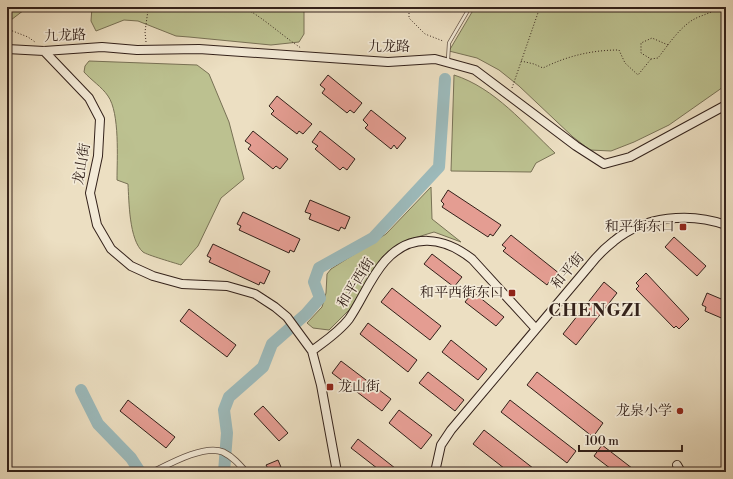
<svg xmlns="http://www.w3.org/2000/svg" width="733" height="479" font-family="'Libre Bodoni','Noto Serif SC',serif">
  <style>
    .green { fill: #bcc190; stroke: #787155 }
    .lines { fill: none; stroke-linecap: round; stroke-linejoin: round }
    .river { stroke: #9cbabb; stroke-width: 12 }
    .building { fill: #e49d92; stroke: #33211a }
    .lane-casing { stroke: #615044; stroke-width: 4 }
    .street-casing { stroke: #615044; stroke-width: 7 }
    .secondary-casing { stroke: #33211a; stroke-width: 10 }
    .path { stroke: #33211a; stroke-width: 1; stroke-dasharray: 1 2; stroke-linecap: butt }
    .lane { stroke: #f3ead7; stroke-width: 2.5 }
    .street { stroke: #f3ead7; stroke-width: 5.5 }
    .secondary { stroke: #f3ead7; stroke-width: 8 }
    .poi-dot { fill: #8f2418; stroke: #f3ead7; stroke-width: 1.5 }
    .labels { text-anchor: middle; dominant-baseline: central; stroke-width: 3.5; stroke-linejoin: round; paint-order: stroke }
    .street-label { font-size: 14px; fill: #33211a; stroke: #f3ead7 }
    .poi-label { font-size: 14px; fill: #33211a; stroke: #f3ead7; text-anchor: end }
    .district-label { font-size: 18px; font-weight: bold; letter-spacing: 1px; fill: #33211a; stroke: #f3ead7 }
  </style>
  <rect width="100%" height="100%" fill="#ecdfc2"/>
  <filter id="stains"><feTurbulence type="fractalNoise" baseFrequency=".005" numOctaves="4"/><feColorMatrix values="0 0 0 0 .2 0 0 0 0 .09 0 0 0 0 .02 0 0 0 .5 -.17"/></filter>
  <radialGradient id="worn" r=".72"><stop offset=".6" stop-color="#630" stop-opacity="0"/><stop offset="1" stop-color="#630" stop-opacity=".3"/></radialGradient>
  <path class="green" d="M 7,7 L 28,7 L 7,23 Z
    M 92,7 L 302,7 L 304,11 L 304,34 L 299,42 L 271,45 L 189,37 L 176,36 L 138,21 L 124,20 L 96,31 L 91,21 Z
    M 475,7 L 726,7 L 726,85 L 669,125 L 634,142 L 611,151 L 590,150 L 573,137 L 519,86 L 499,70 L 477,58 L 449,51 Z
    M 89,61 L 197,65 L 209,74 L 229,122 L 244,179 L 221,198 L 198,246 L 181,265 C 175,263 147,255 143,252 C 129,240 129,201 128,184 L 117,180 C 117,159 120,113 108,96 C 102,87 91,80 84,72 L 85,66 Z
    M 454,75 C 495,88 525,125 555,153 L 536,163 L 531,172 L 451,171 Z
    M 431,187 L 432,219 L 461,242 L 434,232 L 411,239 L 382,257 L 369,277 L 354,305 L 329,330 L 313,328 L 307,323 L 322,307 L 326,293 L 327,274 L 331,269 L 386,234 Z"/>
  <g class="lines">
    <path class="river" d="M 81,390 L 98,424 L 131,458 L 140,472
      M 224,472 L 227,433 L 224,410 L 229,397 L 263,367 L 272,344 L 306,314 L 320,298 L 314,282 L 319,268 L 373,238 L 439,167 L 445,79"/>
  </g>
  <path class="building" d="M 328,75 L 362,103 L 354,113 L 350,110 L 347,113 L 322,93 L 325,89 L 320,85 Z
    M 277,96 L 312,124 L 303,134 L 299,131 L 297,134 L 271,114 L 274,111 L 269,106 Z
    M 371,110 L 406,138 L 397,149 L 394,145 L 391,149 L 365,128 L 368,125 L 363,120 Z
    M 253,131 L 288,159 L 280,169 L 276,166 L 273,169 L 248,149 L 251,145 L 245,141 Z
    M 320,131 L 355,159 L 347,170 L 343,167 L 340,170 L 315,149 L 318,146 L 312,142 Z
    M 448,190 L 501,225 L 493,236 L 490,234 L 488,237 L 442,207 L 444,204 L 441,201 Z
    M 310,200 L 350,217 L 345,229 L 341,227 L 339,231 L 309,219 L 311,214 L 305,212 Z
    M 243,212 L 300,239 L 294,252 L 290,250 L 289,253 L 239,230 L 241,226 L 237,224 Z
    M 511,235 L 560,274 L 552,285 L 549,282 L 547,285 L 503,251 L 506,248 L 502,245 Z
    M 674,237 L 706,266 L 697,276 L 665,247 Z
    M 213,244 L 270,271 L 264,284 L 260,282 L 259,285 L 209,262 L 211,258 L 207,256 Z
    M 432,254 L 462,277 L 454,287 L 424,264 Z
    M 646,273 L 689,319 L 679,329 L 676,326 L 674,328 L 636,289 L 639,286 L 636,283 Z
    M 604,282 L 617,293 L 576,345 L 563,334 Z
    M 392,288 L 441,326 L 430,340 L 381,302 Z
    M 473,292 L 504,317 L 496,326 L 465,302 Z
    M 707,293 L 726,301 L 726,320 L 705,311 L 706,307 L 702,305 Z
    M 189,309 L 236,345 L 227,357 L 180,321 Z
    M 368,323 L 417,360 L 408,372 L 360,334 Z
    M 451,340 L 487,369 L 478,380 L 442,352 Z
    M 341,361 L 391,399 L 382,411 L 332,373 Z
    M 428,372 L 464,400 L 455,411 L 419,383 Z
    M 537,372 L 603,423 L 593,437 L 527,385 Z
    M 128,400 L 175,437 L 166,448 L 120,411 Z
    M 510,400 L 576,451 L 567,463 L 501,412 Z
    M 263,406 L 288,433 L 279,441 L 254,414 Z
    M 399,410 L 432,435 L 421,449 L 389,423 Z
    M 484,430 L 538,472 L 509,472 L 473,444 Z
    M 358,439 L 400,472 L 382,472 L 351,448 Z
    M 602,445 L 637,472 L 615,472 L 594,456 Z
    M 278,460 L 283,472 L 270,472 L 266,465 Z"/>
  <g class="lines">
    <defs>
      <path id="lane" d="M 448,60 L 449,43 L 470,7"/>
      <path id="street" d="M 153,472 C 169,464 205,444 223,452 C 233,457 239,464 246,472"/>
      <path id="secondary" d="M 7,49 L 44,51 L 102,47 L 137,50 L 199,49 L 388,62 L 435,59 L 475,70 L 576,146 L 604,164 L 630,157 L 726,105
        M 44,51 L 89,98 L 100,119 L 98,156 L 90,193 L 97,225 L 111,249 L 131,266 L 153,276 L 182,284 L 227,286 L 255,294 L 275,307 L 287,317 L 312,351 L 321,385 L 337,472
        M 312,351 C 325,341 339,332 349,319 C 362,300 370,278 385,261 C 411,232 444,237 472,259 L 536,329
        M 677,465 L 681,472
        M 435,472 L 441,445 L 451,430 L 590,265 C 597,256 605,248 614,241 C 644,216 690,212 726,225"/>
    </defs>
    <use href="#lane" class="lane-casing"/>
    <use href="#street" class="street-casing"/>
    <use href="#secondary" class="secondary-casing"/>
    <path class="path" d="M 7,7 L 10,8 L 7,14
      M 243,7 C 264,18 281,35 301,48
      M 409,7 L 409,18 L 425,34 L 443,41
      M 553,7 L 560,11 L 573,7
      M 7,24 L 10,30 L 28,37 L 35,42
      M 146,42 L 145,32 L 148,10 L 150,7
      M 668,45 L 652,38 L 641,43 L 641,53 L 651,59 L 658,58 C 668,45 678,30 691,21 C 700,15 711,14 719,7
      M 521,61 L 534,64 L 543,68 C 567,56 592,50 619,50 L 625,63 L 638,75 L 651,59
      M 512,88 L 540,7"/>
    <use href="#lane" class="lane"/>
    <use href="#street" class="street"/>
    <use href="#secondary" class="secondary"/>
  </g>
  <g class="poi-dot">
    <rect x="679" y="223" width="8" height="8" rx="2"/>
    <rect x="508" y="289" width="8" height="8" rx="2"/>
    <rect x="326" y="383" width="8" height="8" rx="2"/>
    <circle cx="680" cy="411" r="4"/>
  </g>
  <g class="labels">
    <g class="street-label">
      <text transform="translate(65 36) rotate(-3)">九龙路</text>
      <text x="389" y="47">九龙路</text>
      <text transform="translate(82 164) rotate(-80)">龙山街</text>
      <text transform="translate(568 271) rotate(-50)">和平街</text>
      <text transform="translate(356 283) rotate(-58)">和平西街</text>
    </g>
    <g class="poi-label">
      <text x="675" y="227">和平街东口</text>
      <text x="504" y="293">和平西街东口</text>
      <text x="338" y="387" text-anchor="start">龙山街</text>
      <text x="672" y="411">龙泉小学</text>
    </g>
    <g class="district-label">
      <text x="595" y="310">CHENGZI</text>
    </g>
  </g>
  <rect width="733" height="479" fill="none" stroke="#ecdfc2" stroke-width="24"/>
  <rect x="8" y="8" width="717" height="463" fill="none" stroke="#33211a" stroke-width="2"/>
  <rect x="12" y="12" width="709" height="455" fill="none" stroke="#33211a"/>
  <path d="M579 445v6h103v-6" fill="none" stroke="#33211a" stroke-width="2"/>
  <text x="585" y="445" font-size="12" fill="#33211a" stroke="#f3ead7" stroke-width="3" paint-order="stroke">100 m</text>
  <rect width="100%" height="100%" filter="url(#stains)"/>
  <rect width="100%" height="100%" fill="url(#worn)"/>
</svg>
